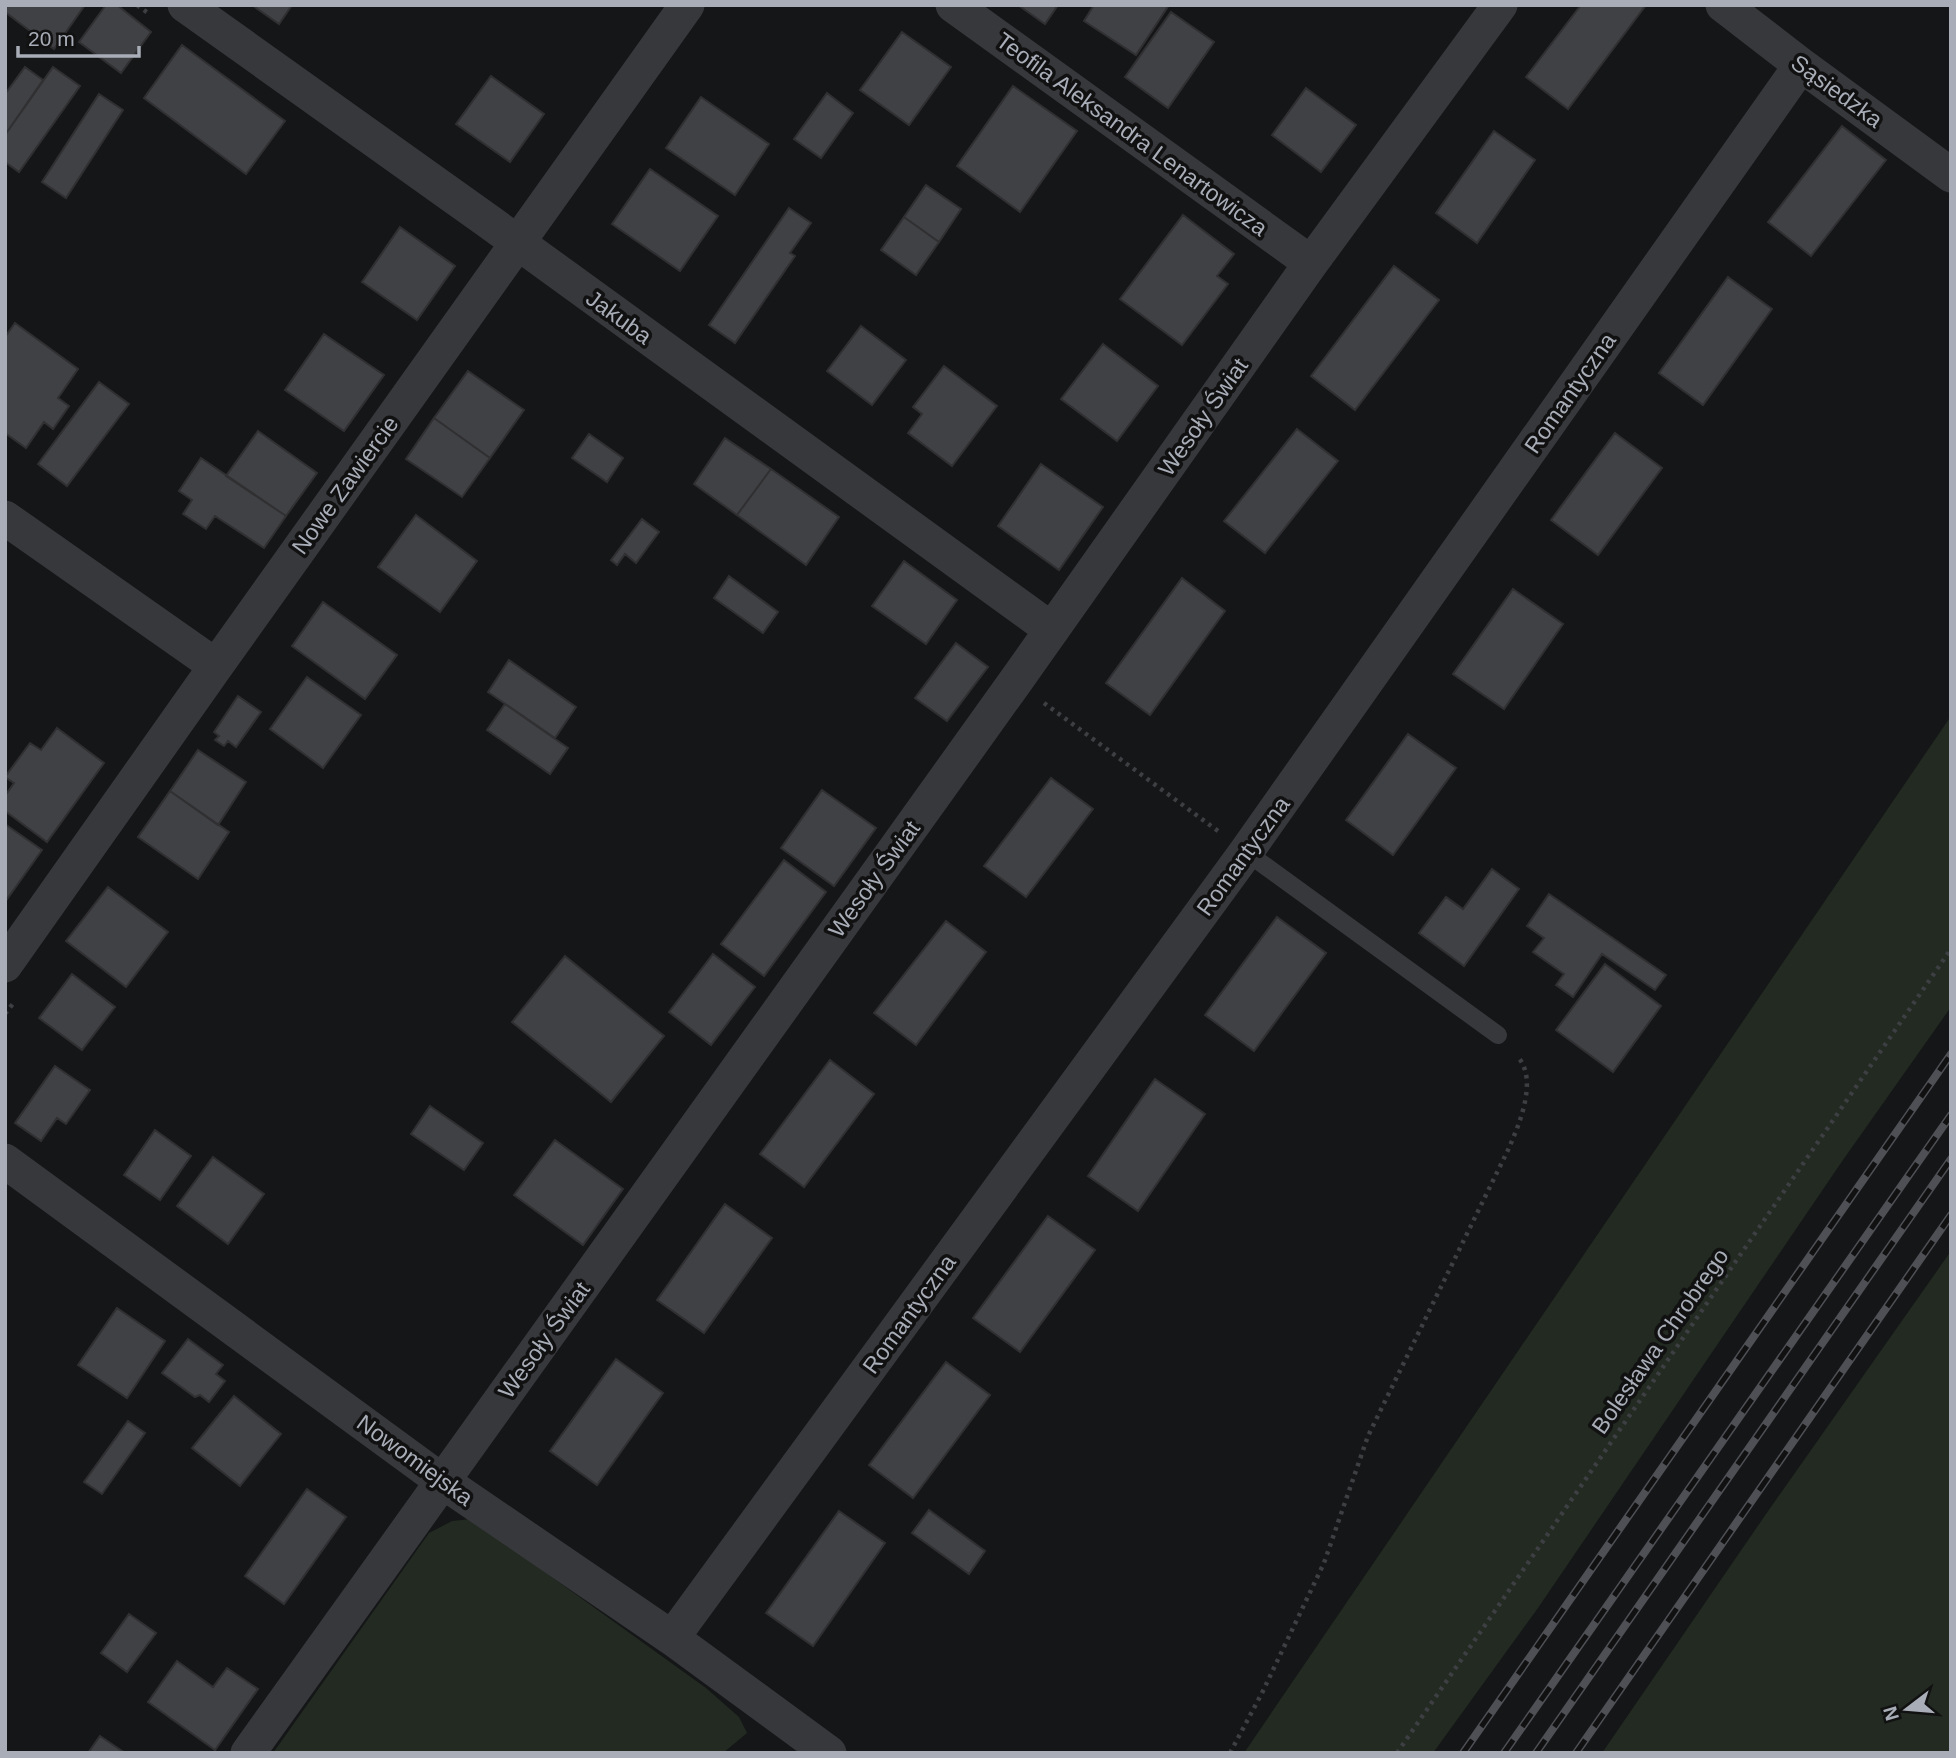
<svg xmlns="http://www.w3.org/2000/svg" width="1956" height="1758" font-family="Helvetica,sans-serif">
  <style>
    .green { fill: #222a22 }
    .building { fill: #404144; stroke: #303033; stroke-width: 2 }
    .lines { fill: none; stroke-linecap: round; stroke-linejoin: round }
    .path { stroke: #3d3f43; stroke-width: 4.5; stroke-dasharray: 3.5 5; stroke-linecap: butt }
    .service { stroke: #37383c; stroke-width: 18 }
    .minor { stroke: #37383c; stroke-width: 35 }
    .rail-casing { stroke: #4e5055; stroke-width: 8 }
    .rail { stroke: #111112; stroke-width: 5; stroke-dasharray: 16; stroke-linecap: butt }
    .labels { text-anchor: middle; dominant-baseline: central; stroke-width: 7; stroke-linejoin: round; paint-order: stroke }
    .street-label { font-size: 23px; fill: #a8adb7; stroke: #111112 }
  </style>
  <rect width="100%" height="100%" fill="#151617"/>
  <path class="green" d="M 1951,716 L 1951,1007 L 1843,1160 L 1538,1608 L 1433,1753 L 1244,1753 Z
    M 1951,1251 L 1951,1753 L 1602,1753 L 1766,1514 Z
    M 471,1519 L 706,1688 L 739,1717 L 747,1733 L 723,1753 L 273,1753 L 429,1533 L 452,1521 Z"/>
  <path class="building" d="M 5,5 L 85,5 L 54,49 L 5,12 Z
    M 106,5 L 117,5 L 151,32 L 121,73 L 79,42 Z
    M 252,5 L 292,5 L 279,24 Z
    M 1018,5 L 1058,5 L 1045,24 Z
    M 1094,5 L 1169,5 L 1136,55 L 1084,21 Z
    M 1581,5 L 1646,5 L 1568,109 L 1526,77 Z
    M 1171,12 L 1214,42 L 1168,108 L 1125,77 Z
    M 902,32 L 951,67 L 909,125 L 860,90 Z
    M 182,45 L 285,121 L 246,174 L 144,98 Z
    M 25,67 L 43,80 L 5,135 L 5,94 Z
    M 53,67 L 80,86 L 19,172 L 5,162 L 5,135 Z
    M 491,76 L 544,114 L 510,162 L 456,124 Z
    M 1013,86 L 1077,131 L 1020,212 L 957,166 Z
    M 1306,88 L 1356,125 L 1321,172 L 1272,135 Z
    M 827,93 L 853,113 L 821,158 L 794,139 Z
    M 99,94 L 123,110 L 66,198 L 42,182 Z
    M 701,97 L 769,144 L 735,195 L 666,148 Z
    M 1842,126 L 1886,160 L 1811,256 L 1768,222 Z
    M 1494,131 L 1535,160 L 1477,243 L 1436,213 Z
    M 650,169 L 718,216 L 680,271 L 612,224 Z
    M 926,185 L 961,209 L 939,242 L 904,217 Z
    M 789,208 L 811,223 L 790,253 L 795,256 L 735,343 L 709,325 Z
    M 1183,215 L 1234,254 L 1217,276 L 1228,284 L 1182,345 L 1120,299 Z
    M 904,217 L 939,242 L 916,275 L 881,250 Z
    M 400,227 L 455,266 L 417,320 L 362,282 Z
    M 1394,266 L 1439,300 L 1355,410 L 1311,376 Z
    M 1728,277 L 1772,309 L 1703,405 L 1659,373 Z
    M 15,323 L 78,369 L 58,398 L 69,406 L 53,429 L 44,422 L 26,448 L 5,433 L 5,337 Z
    M 861,326 L 906,360 L 872,405 L 827,371 Z
    M 324,334 L 384,375 L 344,431 L 285,390 Z
    M 1103,344 L 1158,386 L 1117,441 L 1061,399 Z
    M 944,366 L 997,406 L 952,466 L 908,433 L 922,414 L 913,407 Z
    M 468,371 L 524,410 L 490,458 L 434,418 Z
    M 99,382 L 129,404 L 67,486 L 38,464 Z
    M 434,418 L 490,458 L 462,497 L 406,459 Z
    M 1297,429 L 1338,461 L 1265,553 L 1224,521 Z
    M 258,431 L 317,473 L 286,516 L 226,476 Z
    M 1615,433 L 1662,468 L 1598,555 L 1551,520 Z
    M 589,434 L 623,458 L 607,482 L 572,458 Z
    M 725,438 L 771,469 L 737,515 L 694,484 Z
    M 201,458 L 286,516 L 264,548 L 215,516 L 206,529 L 183,514 L 192,500 L 179,491 Z
    M 1041,464 L 1103,507 L 1059,570 L 998,526 Z
    M 771,469 L 839,517 L 806,565 L 737,515 Z
    M 416,515 L 477,561 L 440,612 L 378,567 Z
    M 642,519 L 659,532 L 636,563 L 625,554 L 617,565 L 611,560 Z
    M 904,561 L 957,600 L 926,644 L 872,606 Z
    M 729,576 L 778,612 L 763,633 L 714,598 Z
    M 1182,578 L 1225,611 L 1150,715 L 1106,683 Z
    M 1513,589 L 1563,624 L 1504,709 L 1453,674 Z
    M 323,602 L 397,655 L 365,699 L 292,646 Z
    M 956,643 L 988,667 L 947,721 L 915,698 Z
    M 509,660 L 576,707 L 555,738 L 488,692 Z
    M 307,677 L 361,715 L 323,768 L 270,729 Z
    M 238,696 L 261,712 L 236,747 L 228,741 L 224,746 L 215,740 L 219,736 L 214,732 Z
    M 505,704 L 568,748 L 550,774 L 487,730 Z
    M 57,728 L 104,763 L 47,842 L 5,811 L 5,796 L 14,783 L 5,777 L 30,743 L 41,750 Z
    M 1408,734 L 1456,768 L 1393,855 L 1346,820 Z
    M 198,750 L 246,782 L 218,825 L 170,791 Z
    M 1051,778 L 1093,809 L 1026,897 L 984,866 Z
    M 822,790 L 876,828 L 834,886 L 781,848 Z
    M 170,791 L 229,832 L 198,879 L 138,837 Z
    M 5,824 L 42,850 L 5,902 Z
    M 784,860 L 826,892 L 764,976 L 721,944 Z
    M 1492,869 L 1519,889 L 1464,966 L 1419,933 L 1446,897 L 1463,909 Z
    M 108,887 L 168,932 L 126,987 L 66,941 Z
    M 1549,894 L 1666,975 L 1655,990 L 1602,954 L 1573,997 L 1556,985 L 1564,974 L 1533,952 L 1544,938 L 1527,926 Z
    M 1277,917 L 1326,953 L 1254,1051 L 1205,1015 Z
    M 946,921 L 986,952 L 916,1045 L 874,1013 Z
    M 713,954 L 755,987 L 711,1045 L 669,1012 Z
    M 565,956 L 664,1036 L 611,1102 L 512,1022 Z
    M 1605,964 L 1661,1006 L 1613,1072 L 1556,1030 Z
    M 72,974 L 115,1007 L 82,1050 L 39,1018 Z
    M 830,1060 L 874,1094 L 804,1187 L 760,1154 Z
    M 55,1066 L 90,1090 L 66,1124 L 57,1118 L 41,1141 L 15,1123 Z
    M 1155,1079 L 1205,1114 L 1138,1211 L 1088,1176 Z
    M 430,1106 L 483,1143 L 464,1170 L 411,1134 Z
    M 155,1130 L 191,1156 L 160,1200 L 124,1175 Z
    M 555,1140 L 623,1189 L 583,1245 L 514,1195 Z
    M 213,1157 L 264,1194 L 228,1244 L 177,1206 Z
    M 725,1204 L 772,1238 L 704,1333 L 657,1300 Z
    M 1048,1216 L 1095,1250 L 1020,1352 L 973,1318 Z
    M 117,1308 L 165,1341 L 127,1398 L 78,1365 Z
    M 188,1339 L 223,1365 L 216,1374 L 225,1381 L 209,1402 L 200,1395 L 195,1397 L 162,1373 Z
    M 616,1359 L 663,1393 L 597,1485 L 550,1451 Z
    M 946,1362 L 990,1395 L 913,1498 L 869,1465 Z
    M 234,1396 L 281,1434 L 240,1486 L 192,1448 Z
    M 128,1421 L 145,1433 L 102,1494 L 84,1482 Z
    M 307,1489 L 346,1517 L 284,1604 L 245,1576 Z
    M 929,1510 L 985,1551 L 969,1574 L 912,1533 Z
    M 839,1511 L 885,1543 L 813,1646 L 766,1613 Z
    M 129,1614 L 156,1633 L 127,1672 L 101,1653 Z
    M 177,1661 L 213,1687 L 227,1668 L 258,1689 L 215,1750 L 148,1702 Z
    M 100,1736 L 125,1753 L 88,1753 Z"/>
  <g class="lines">
    <path class="path" d="M 137,5 L 148,13
      M 1044,703 L 1218,831
      M 5,1014 L 15,1001
      M 1230,1753 L 1262,1693 L 1324,1563 L 1368,1436 L 1508,1150 C 1519,1125 1539,1079 1517,1056
      M 1397,1753 L 1951,949"/>
    <path class="service" d="M 1246,852 L 1498,1035"/>
    <path class="minor" d="M 185,5 L 488,221 L 1052,630
      M 953,5 L 1311,263
      M 1723,5 L 1801,65 L 1951,175
      M 5,518 L 216,666
      M 5,965 L 216,666 L 687,5
      M 5,1161 L 442,1481 L 672,1638 L 829,1753
      M 672,1638 L 1246,852 L 1801,65
      M 248,1753 L 1015,682 L 1311,263 L 1500,5"/>
    <defs>
      <path id="rail" d="M 1463,1753 L 1951,1054
        M 1504,1753 L 1951,1115
        M 1536,1753 L 1951,1159
        M 1576,1753 L 1951,1215"/>
    </defs>
    <use href="#rail" class="rail-casing"/>
    <use href="#rail" class="rail"/>
  </g>
  <g class="labels">
    <g class="street-label">
      <text transform="translate(1837 91) rotate(36)">Sąsiedzka</text>
      <text transform="translate(1132 134) rotate(36)">Teofila Aleksandra Lenartowicza</text>
      <text transform="translate(619 317) rotate(36)">Jakuba</text>
      <text transform="translate(1570 393) rotate(-55)">Romantyczna</text>
      <text transform="translate(1203 417) rotate(-55)">Wesoły Świat</text>
      <text transform="translate(345 485) rotate(-54)">Nowe Zawiercie</text>
      <text transform="translate(1243 856) rotate(-54)">Romantyczna</text>
      <text transform="translate(874 879) rotate(-54)">Wesoły Świat</text>
      <text transform="translate(909 1314) rotate(-54)">Romantyczna</text>
      <text transform="translate(544 1340) rotate(-54)">Wesoły Świat</text>
      <text transform="translate(1660 1341) rotate(-55)">Bolesława Chrobrego</text>
      <text transform="translate(415 1460) rotate(36)">Nowomiejska</text>
    </g>
  </g>
  <rect width="1956" height="1758" fill="none" stroke="#a8adb7" stroke-width="14"/>
  <g transform="translate(1907 1709) rotate(254)" stroke="#111112" stroke-width="5" paint-order="stroke">
  <path d="M0-5L12 26L0 18L-12 26Z" fill="#a8adb7"/>
  <text y="-10" font-size="19" font-weight="bold" text-anchor="middle" fill="#a8adb7">N</text>
  </g>
  <path d="M18 46v10h121v-10" fill="none" stroke="#a8adb7" stroke-width="3.5"/>
  <text x="28" y="46" font-size="21" fill="#a8adb7" stroke="#111112" stroke-width="5" paint-order="stroke">20 m</text>
</svg>
